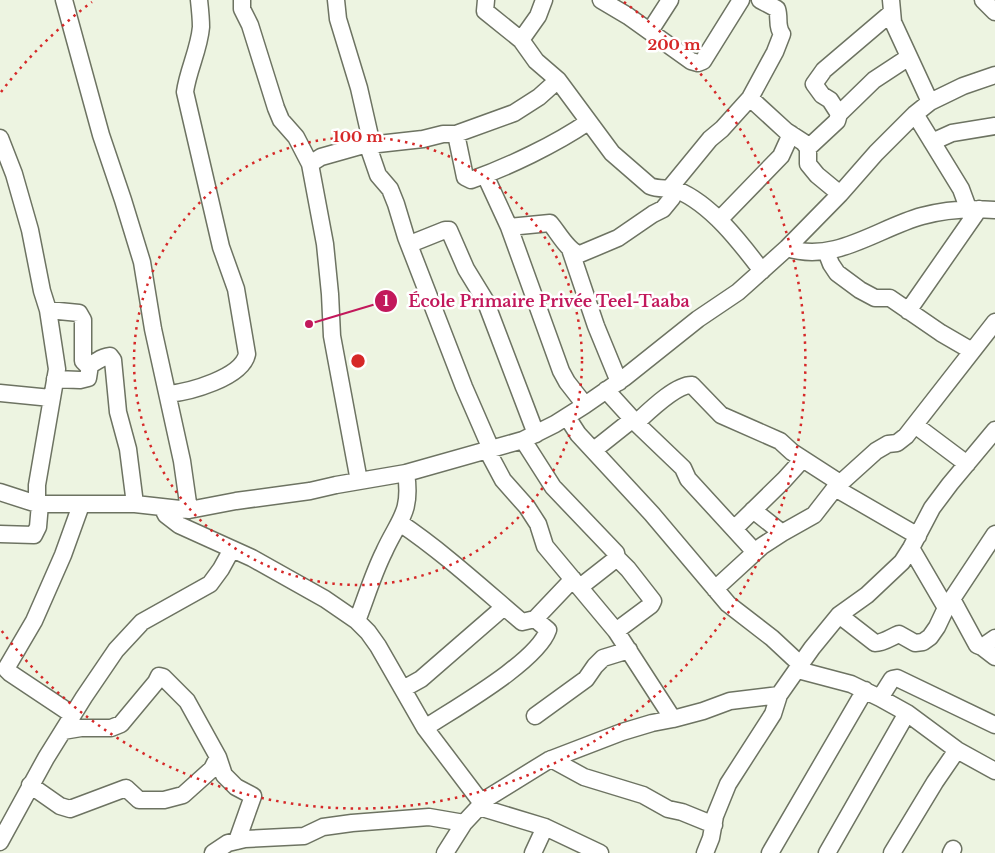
<svg xmlns="http://www.w3.org/2000/svg" width="995" height="853" font-family="'Libre Baskerville',serif">
  <style>
    .lines { fill: none; stroke-linecap: round; stroke-linejoin: round }
    .minor-casing { stroke: #6d7362; stroke-width: 19 }
    .minor { stroke: #fff; stroke-width: 16 }
    .ring { fill: none; stroke: #d62828; stroke-width: 2.5; stroke-dasharray: 2.5 5 }
    .centre { fill: #d62828; stroke: #fff; stroke-width: 2.5 }
    .ring-label { font-size: 15px; text-anchor: middle; font-weight: bold; fill: #d62828; stroke: #fff; stroke-width: 5; stroke-linejoin: round; paint-order: stroke }
    .leader { fill: none; stroke: #c2185b; stroke-width: 2 }
    .callout-dot { fill: #c2185b; stroke: #fff; stroke-width: 2 }
    .mark-label { font-size: 15px; text-anchor: middle; font-weight: bold; fill: #fff }
    .callout-label { font-size: 16px; text-anchor: middle; font-weight: bold; fill: #c2185b; stroke: #fff; stroke-width: 5; stroke-linejoin: round; paint-order: stroke }
  </style>
  <rect width="100%" height="100%" fill="#edf4e1"/>
  <g class="lines">
    <defs>
      <path id="minor" d="M 64,0 L 101,135 L 123,200 L 142,262 L 153,329 L 182,461 L 189,510
        M 242,0 L 242,9 L 250,25 L 276,108 L 281,120 L 296,137 L 310,164
        M 336,0 L 338,19 L 359,88 L 372,145
        M 486,0 L 485,11 L 521,40 L 536,61 L 558,80 L 612,153 L 650,186 C 659,190 668,187 677,190 C 711,204 740,242 762,271
        M 601,0 L 628,16 L 691,61 L 698,63 L 703,61 L 741,0
        M 891,0 L 893,22 L 930,102
        M 983,0 L 995,12
        M 650,31 L 670,0
        M 521,40 L 538,16 L 544,0
        M 750,98 L 786,131 L 803,142 L 808,148 L 808,164 L 817,175 L 840,194
        M 839,114 L 874,80 L 909,57
        M 915,114 L 961,189 L 968,208
        M 456,134 L 465,177 L 471,180 C 508,167 556,144 588,122
        M 0,138 L 14,174 L 30,230 L 42,291 L 48,310 L 57,369 L 37,485 L 37,504
        M 932,142 L 952,133 L 995,126
        M 368,146 L 378,175 L 390,189 L 396,204 L 406,237 L 464,387 L 491,449
        M 808,148 L 837,121 L 839,114 L 830,100 L 822,95 L 814,84 L 824,70 L 891,13
        M 485,175 L 509,227 L 561,371 L 567,382 L 585,405
        M 669,189 L 710,139 L 722,129 L 750,98 L 775,52 L 782,34 C 776,26 780,18 777,9 L 760,0
        M 719,220 L 781,156 L 791,134
        M 509,227 L 550,223 C 558,232 568,252 580,254 L 618,238 L 653,214 L 663,209 L 672,198 L 675,189
        M 410,244 L 445,230 L 449,230 L 466,269 L 485,300 L 536,434
        M 787,248 C 835,264 878,228 922,216 C 947,209 970,208 995,210
        M 570,249 L 596,326 L 619,382
        M 826,251 L 831,264 L 837,273 L 860,290 L 875,298 L 890,298 L 941,333 L 972,351
        M 48,310 L 79,313 L 83,320 L 83,361 L 87,365 C 97,364 98,357 110,356 L 113,360 L 118,412 L 128,449 L 135,504
        M 908,311 L 979,209
        M 55,379 L 80,380 L 88,378 L 90,365
        M 606,390 L 636,423 L 683,468 L 688,479 L 755,552
        M 0,393 L 51,398
        M 168,394 C 189,392 242,378 247,354 L 236,289 L 221,247 L 185,92 C 188,70 199,50 201,27 C 201,18 200,9 199,0
        M 567,417 L 578,434 L 652,514 L 728,604 L 772,638 L 801,665
        M 636,423 C 648,412 676,384 692,385 L 721,415 L 780,441 L 792,452 L 840,483
        M 915,425 L 967,464
        M 523,440 L 553,487 L 616,553 L 617,558 L 580,587
        M 487,450 L 503,480 L 527,507 L 538,524 L 545,546 L 616,631 L 673,719
        M 594,450 L 633,419
        M 359,481 L 332,336 L 330,294 L 325,244 L 310,164 L 321,157 L 360,146 L 423,139 L 443,134 L 456,134 L 514,113 L 539,97 L 558,80
        M 835,488 L 918,536
        M 0,492 L 37,504 L 135,504 L 189,510 L 236,501 L 310,491 L 336,485 L 406,473 L 523,440 L 555,424 L 585,405 L 624,378 L 698,319 L 738,292 L 787,248 L 840,194 L 876,153 L 915,114 L 930,102 L 963,86 L 995,75
        M 162,507 L 166,515 L 179,525 L 252,558 L 325,599 L 357,621 L 368,632 L 378,646 L 425,728 L 481,802
        M 753,510 L 782,533
        M 400,523 C 443,552 482,588 522,622 L 535,619 L 573,579
        M 734,529 L 784,480 L 803,459
        M 0,534 L 34,535 L 38,527 L 40,504
        M 911,548 L 946,608
        M 715,589 L 762,546 L 782,533 L 814,515 L 835,488 L 876,451 L 888,444 L 897,443 L 906,436 L 995,322
        M 952,599 L 977,645 L 982,647 L 995,638
        M 839,615 L 875,643 C 884,643 891,637 899,634 L 915,643 L 923,642 L 930,637 L 937,627 L 946,608 L 995,534
        M 357,621 C 366,598 373,574 384,552 C 399,519 412,513 406,473
        M 616,631 L 651,605 L 653,601 L 628,569 L 617,558
        M 982,647 L 995,657
        M 798,670 L 851,684 L 880,698 L 907,713 L 957,750 L 995,771
        M 403,689 L 421,679 L 504,607
        M 880,698 L 892,679 L 897,678 L 995,725
        M 73,715 L 10,673 L 7,670 L 7,667 L 34,621 L 63,555 L 81,505
        M 535,716 L 586,679 L 595,666 L 603,658 L 629,650
        M 425,728 C 455,708 537,662 548,630 L 535,619
        M 63,731 L 81,728 L 111,728 L 121,724 L 156,682 L 159,676 L 163,677 L 187,701 L 218,757 L 224,775 L 236,787 L 253,796 L 237,841
        M 551,759 L 584,777 L 643,795 L 668,809 L 682,812 L 714,825
        M 30,785 L 60,806 L 70,809 L 126,788 L 139,800 L 164,800 L 183,795 L 212,769 L 218,757
        M 479,807 L 545,827 L 600,853
        M 0,842 L 46,758 L 84,697 L 116,650 L 142,622 L 210,584 L 221,569 L 232,549
        M 213,853 L 228,843 L 245,839 L 304,836 L 323,827 L 352,823 L 429,817 L 464,823
        M 445,853 L 464,823 L 479,807 L 481,802 L 549,760 L 622,732 L 652,723 L 673,719 L 703,711 L 730,701 L 779,695
        M 533,853 L 545,827
        M 705,853 L 711,838 L 715,816 L 728,784 L 773,714 L 779,695 L 812,648 L 839,615 L 867,595 L 902,562 L 911,548 L 932,508 L 950,484 L 995,430
        M 770,853 L 865,690
        M 827,853 L 907,713
        M 892,853 L 935,782 L 957,750
        M 951,853 L 953,849"/>
    </defs>
    <use href="#minor" class="minor-casing"/>
    <use href="#minor" class="minor"/>
  </g>
  <g class="ring">
    <circle cx="358" cy="361" r="224"/>
    <path d="M1 92A447 447 0 0 1 92 2M624 2A447 447 0 1 1 1 630"/>
  </g>
  <circle cx="358" cy="361" r="8" class="centre"/>
  <g class="ring-label">
    <text x="674" y="50">200 m</text>
    <text x="358" y="142">100 m</text>
  </g>
  <path class="leader" d="M309 324L386 301"/>
  <g class="callout-dot">
    <circle cx="309" cy="324" r="5"/>
    <circle cx="386" cy="301" r="12"/>
  </g>
  <g class="mark-label">
    <text x="386" y="306">1</text>
  </g>
  <g class="callout-label">
    <text x="549" y="307">École Primaire Privée Teel-Taaba</text>
  </g>
</svg>
